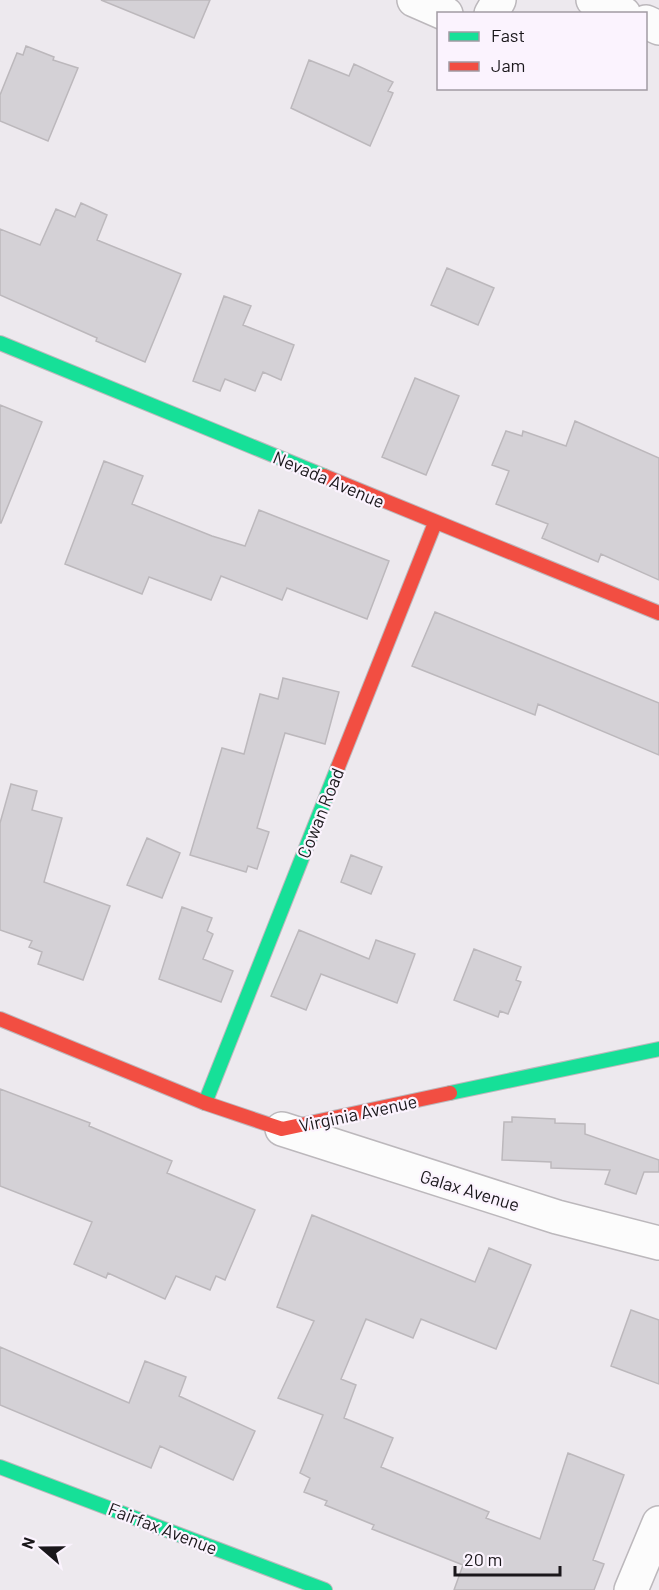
<svg xmlns="http://www.w3.org/2000/svg" width="659" height="1590" font-family="Barlow,sans-serif">
  <style>
    .building { fill: #d4d1d6; stroke: #bcb8bc; stroke-width: 1.5 }
    .lines { fill: none; stroke-linecap: round; stroke-linejoin: round }
    .street-casing { stroke: #bcb8bc; stroke-width: 36 }
    .fast-casing { stroke: #bcb8bc; stroke-width: 16 }
    .jam-casing { stroke: #bcb8bc; stroke-width: 16 }
    .street { stroke: #fcfcfc; stroke-width: 33 }
    .fast { stroke: #16e098; stroke-width: 14 }
    .jam { stroke: #f24e42; stroke-width: 14 }
    .labels { text-anchor: middle; dominant-baseline: central; stroke-width: 4.5; stroke-linejoin: round; paint-order: stroke }
    .street-label { font-size: 18px; fill: #1a171b; stroke: #fbf3fe }
  </style>
  <rect width="100%" height="100%" fill="#ede9ee"/>
  <path class="building" d="M 101,0 L 210,0 L 194,38 Z
    M 26,46 L 54,57 L 53,60 L 78,68 L 48,141 L 0,121 L 0,95 L 17,53 L 23,55 Z
    M 309,60 L 349,76 L 354,64 L 393,82 L 388,91 L 393,93 L 370,146 L 291,108 Z
    M 81,203 L 107,215 L 97,240 L 181,274 L 145,362 L 96,341 L 97,338 L 0,295 L 0,229 L 40,245 L 56,209 L 75,217 Z
    M 447,268 L 494,288 L 478,325 L 431,305 Z
    M 224,296 L 251,306 L 243,325 L 294,345 L 281,380 L 263,372 L 255,391 L 225,379 L 220,391 L 193,381 Z
    M 415,378 L 459,396 L 426,475 L 382,457 Z
    M 0,405 L 42,422 L 1,523 L 0,523 Z
    M 575,421 L 659,458 L 659,580 L 601,554 L 598,562 L 542,538 L 548,524 L 496,504 L 509,471 L 492,465 L 506,431 L 522,436 L 523,431 L 566,446 Z
    M 104,461 L 143,476 L 132,504 L 212,536 L 245,546 L 259,510 L 389,561 L 367,619 L 287,588 L 282,600 L 221,576 L 211,600 L 149,577 L 142,594 L 65,564 Z
    M 435,612 L 659,703 L 659,755 L 538,704 L 535,715 L 412,666 Z
    M 283,678 L 339,692 L 325,744 L 285,733 L 257,828 L 269,832 L 257,869 L 248,866 L 246,872 L 190,855 L 222,748 L 244,754 L 260,694 L 278,699 Z
    M 11,784 L 37,791 L 32,810 L 62,818 L 44,882 L 110,906 L 83,980 L 38,964 L 42,952 L 29,947 L 32,941 L 0,930 L 0,823 Z
    M 147,838 L 180,853 L 162,898 L 127,885 Z
    M 351,855 L 382,867 L 371,894 L 341,882 Z
    M 182,907 L 212,918 L 207,931 L 213,934 L 203,959 L 233,971 L 221,1002 L 159,979 Z
    M 299,930 L 369,959 L 376,940 L 415,954 L 397,1003 L 321,974 L 306,1010 L 271,996 Z
    M 474,949 L 521,967 L 516,980 L 521,982 L 508,1014 L 500,1011 L 498,1017 L 454,1000 Z
    M 0,1089 L 90,1123 L 89,1126 L 172,1161 L 167,1173 L 255,1210 L 225,1280 L 216,1276 L 210,1290 L 176,1276 L 165,1299 L 108,1273 L 106,1278 L 74,1264 L 92,1222 L 0,1186 Z
    M 512,1117 L 555,1119 L 555,1123 L 585,1124 L 585,1134 L 659,1160 L 659,1172 L 644,1172 L 636,1194 L 605,1184 L 610,1170 L 551,1168 L 551,1162 L 502,1160 L 504,1122 L 512,1122 Z
    M 312,1215 L 475,1282 L 489,1248 L 531,1265 L 496,1349 L 421,1319 L 413,1338 L 366,1319 L 341,1379 L 356,1385 L 344,1418 L 393,1438 L 381,1467 L 489,1512 L 486,1518 L 540,1539 L 568,1453 L 624,1475 L 593,1560 L 604,1564 L 594,1590 L 454,1590 L 463,1565 L 372,1529 L 374,1525 L 325,1505 L 327,1501 L 304,1492 L 310,1478 L 300,1473 L 323,1415 L 278,1398 L 314,1321 L 277,1307 Z
    M 631,1310 L 659,1320 L 659,1384 L 611,1366 Z
    M 0,1347 L 129,1403 L 145,1361 L 186,1377 L 179,1396 L 255,1431 L 233,1480 L 160,1446 L 151,1468 L 0,1405 Z"/>
  <g class="lines">
    <defs>
      <path id="street" d="M 414,0 L 446,14
        M 593,0 L 624,14
        M 491,14 L 499,0
        M 646,22 L 659,28
        M 282,1129 L 557,1217 L 659,1243
        M 631,1590 L 659,1523"/>
      <path id="fast" d="M 0,343 L 324,476
        M 450,1093 L 659,1049
        M 205,1103 L 338,767
        M 0,1467 L 325,1590"/>
      <path id="jam" d="M 324,476 L 659,613
        M 338,767 L 435,523
        M 0,1019 L 205,1103 L 282,1129 L 450,1093"/>
    </defs>
    <use href="#street" class="street-casing"/>
    <use href="#fast" class="fast-casing"/>
    <use href="#jam" class="jam-casing"/>
    <use href="#street" class="street"/>
    <use href="#fast" class="fast"/>
    <use href="#jam" class="jam"/>
  </g>
  <g class="labels">
    <g class="street-label">
      <text transform="translate(329 479) rotate(23)">Nevada Avenue</text>
      <text transform="translate(320 813) rotate(-68)">Cowan Road</text>
      <text transform="translate(358 1113) rotate(-12)">Virginia Avenue</text>
      <text transform="translate(470 1190) rotate(17)">Galax Avenue</text>
      <text transform="translate(163 1528) rotate(21)">Fairfax Avenue</text>
    </g>
  </g>
  <rect x="437" y="12" width="210" height="78" fill="#fbf3fe" stroke="#a19ba3" stroke-width="1.5"/>
  <rect x="449" y="32" width="30" height="9" fill="#16e098" stroke="#a19ba3" stroke-width="1.5"/>
  <text x="491" y="42" font-size="18" fill="#1a171b">Fast</text>
  <rect x="449" y="62" width="30" height="9" fill="#f24e42" stroke="#a19ba3" stroke-width="1.5"/>
  <text x="491" y="72" font-size="18" fill="#1a171b">Jam</text>
  <g transform="translate(42 1548) rotate(290)" stroke="#fbf3fe" stroke-width="4.5" paint-order="stroke">
  <path d="M0-4.5L10 22L0 15L-10 22Z" fill="#1a171b"/>
  <text y="-9" font-size="16" font-weight="bold" text-anchor="middle" fill="#1a171b">N</text>
  </g>
  <path d="M455 1566v9h105v-9" fill="none" stroke="#1a171b" stroke-width="3"/>
  <text x="464" y="1566" font-size="18" fill="#1a171b" stroke="#fbf3fe" stroke-width="4.5" paint-order="stroke">20 m</text>
</svg>
